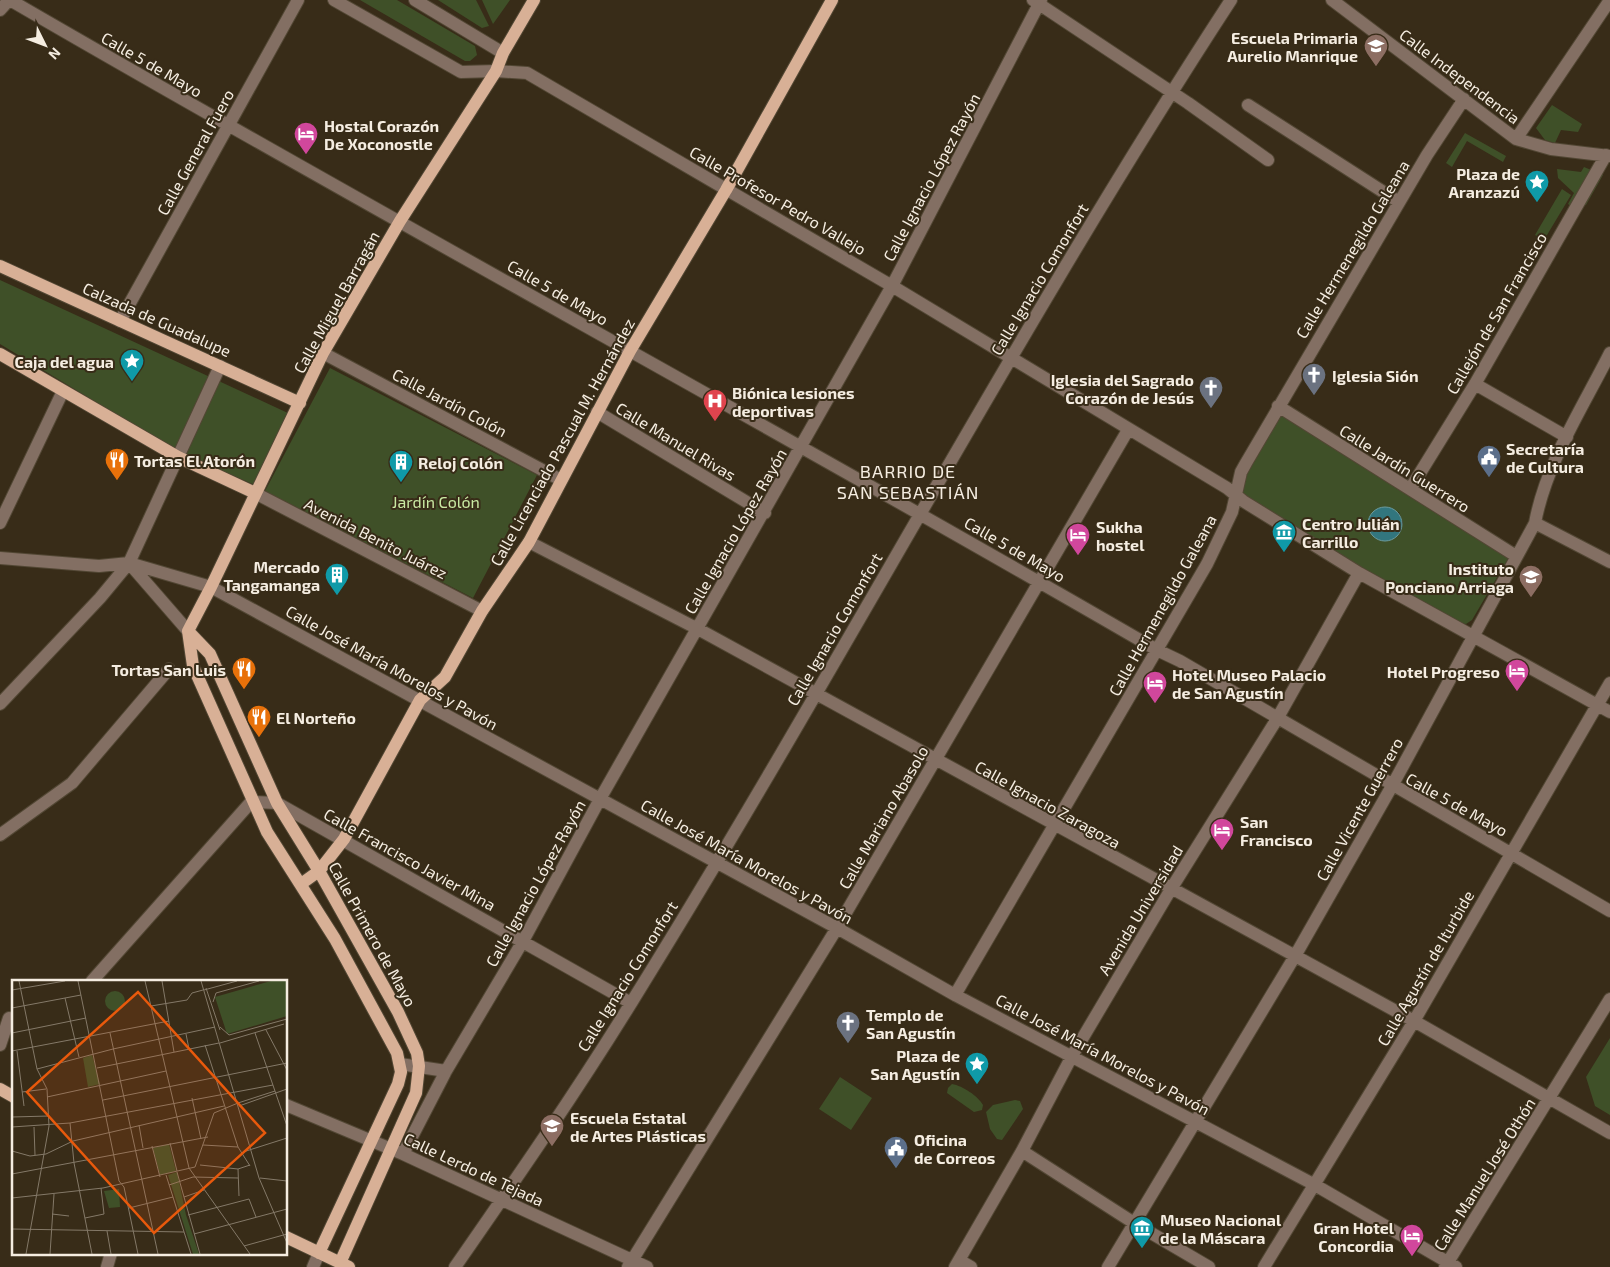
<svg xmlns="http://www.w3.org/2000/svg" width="1610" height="1267" font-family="'Exo 2',sans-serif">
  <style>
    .green { fill: #3f5028; fill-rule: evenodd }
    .water { fill: #32767e; stroke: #6c9a9c }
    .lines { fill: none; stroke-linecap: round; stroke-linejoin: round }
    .minor-casing { stroke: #524734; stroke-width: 14 }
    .major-casing { stroke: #524734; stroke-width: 14 }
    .minor { stroke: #836f63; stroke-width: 12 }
    .major { stroke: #d8b096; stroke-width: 12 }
    .labels { text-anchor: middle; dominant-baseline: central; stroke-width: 4; stroke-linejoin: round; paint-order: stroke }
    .poi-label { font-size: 16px; font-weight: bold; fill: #f5ede1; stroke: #382c18; text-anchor: start }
    .street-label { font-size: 16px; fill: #f5ede1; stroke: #382c18 }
    .park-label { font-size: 16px; fill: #c9eaa3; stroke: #382c18 }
    .neighbourhood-label { font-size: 18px; letter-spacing: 1px; fill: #f5ede1; stroke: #382c18 }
    .inset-road { fill: none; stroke: #847968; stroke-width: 1 }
    .view { fill: #e8590c; fill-opacity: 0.15; stroke: #e8590c; stroke-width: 2.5 }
    .inset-edge { fill: none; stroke: #f5ede1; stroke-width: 2.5 }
  </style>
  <rect width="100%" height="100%" fill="#382c18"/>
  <path class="green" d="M 360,0 L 397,0 L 475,46 L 477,55 L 470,61 L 465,61 Z
    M 438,0 L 476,0 L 489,26 L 482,28 Z
    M 482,0 L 510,0 L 493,24 Z
    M 1552,105 L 1582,124 L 1578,132 L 1561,130 L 1555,143 L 1545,140 L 1536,128 Z
    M 1465,133 L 1506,156 L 1503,162 L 1467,141 L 1452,167 L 1446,163 Z
    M 1584,167 L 1603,175 L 1586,205 L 1575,209 L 1568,204 L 1574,193 L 1558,178 L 1557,169 L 1581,172 Z
    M 1562,189 L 1571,195 L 1544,240 L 1535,235 Z
    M 0,280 L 290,414 L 255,485 L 180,453 L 0,344 Z
    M 330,368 L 537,475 L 473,598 L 265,491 Z
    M 1281,414 L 1509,557 L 1472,620 L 1466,624 L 1459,623 L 1243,500 L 1241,484 ZM 1399,512 L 1403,523 L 1399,534 L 1368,529 L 1369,517 Z
    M 1610,1038 L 1610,1115 L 1595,1106 L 1586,1077 Z
    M 840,1077 L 872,1098 L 851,1130 L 819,1109 Z
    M 952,1084 C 963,1086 978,1096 983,1105 L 982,1110 L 974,1112 L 947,1093 L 948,1088 Z
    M 1015,1100 L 1020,1101 L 1023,1109 L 1002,1140 L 997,1139 L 990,1129 L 986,1112 L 993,1105 Z"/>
  <path class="water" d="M1368 524a17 17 0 1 1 34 0a17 17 0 1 1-34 0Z"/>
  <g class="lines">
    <defs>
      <path id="minor" d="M 10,0 C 390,221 777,429 1157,650 L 1180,661 L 1610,911
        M 334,0 L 461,72 L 496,71 L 527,73 L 892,286 L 1227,488 L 1243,501 L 1359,573 L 1610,712
        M 415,0 L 503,53
        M 1033,0 L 1188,103 L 1268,160
        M 1332,0 L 1516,139 L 1551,149 L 1610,156
        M 0,10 L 9,0
        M 1248,105 L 1399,202
        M 1516,139 L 1610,0
        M 120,321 L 298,0
        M 323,353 L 561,480
        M 1475,384 L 1567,437
        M 1278,406 L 1516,556
        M 597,412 L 765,513
        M 1412,486 L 1475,384 L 1606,155
        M 255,493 L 482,611
        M 0,523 L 63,391
        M 1535,523 L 1610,562
        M 529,542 L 698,629 L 1414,1021 L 1610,1133
        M 0,558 L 99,566 L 129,563 L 211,587 L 837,928 L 955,995 L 1315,1185 L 1456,1267
        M 129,563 L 188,631
        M 0,704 L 100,598 L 129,563 L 220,366
        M 0,835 L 72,783 L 169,669
        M 92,981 L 251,802 L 277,803 L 631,1003
        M 955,995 L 1207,564 L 1232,512 L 1241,472 L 1246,463 L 1427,155 L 1464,99
        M 0,1045 L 9,1018
        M 400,1064 L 446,1071
        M 286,1105 L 403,1154 L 647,1267
        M 1022,1151 L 1134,1223 L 1209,1267
        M 403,1154 L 446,1071 L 523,941 L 600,799 L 892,286 L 1041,0
        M 959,1260 L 971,1267
        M 107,1267 L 111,1253
        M 313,1267 L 319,1253
        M 455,1267 C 516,1179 577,1091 633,1000 C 838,670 1019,325 1231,0
        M 628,1267 L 837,928 L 1128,430
        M 955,1267 L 1022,1151 L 1072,1056 L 1171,889 L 1277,719 L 1359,573
        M 1108,1267 L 1295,956 L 1392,786 L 1535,523 C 1546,463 1583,407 1610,353
        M 1264,1267 L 1414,1021 L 1610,683
        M 1445,1267 L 1610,999"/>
      <path id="major" d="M 0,266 L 300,403
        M 0,354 L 178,457 L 255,493
        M 188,631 L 211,587 L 323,353 L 400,221 L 496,71 L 503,53 L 534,0
        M 188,631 L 210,654 L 277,803 L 319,871 L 398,1012 L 417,1053 L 419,1066 L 416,1093 L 340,1263
        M 188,631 L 193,666 L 267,832 L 335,939 L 397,1053 L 401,1072 L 398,1084 L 319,1253
        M 301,884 L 319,871 L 344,839 L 420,700 L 445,677 L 482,611 L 529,542 L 630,351 L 726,190 L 832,0
        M 0,1089 L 14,1097
        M 286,1237 L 349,1267"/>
    </defs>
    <use href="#minor" class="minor-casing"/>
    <use href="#major" class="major-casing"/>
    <use href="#minor" class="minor"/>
    <use href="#major" class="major"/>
  </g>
  <defs>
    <symbol id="school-pin" viewBox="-11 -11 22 30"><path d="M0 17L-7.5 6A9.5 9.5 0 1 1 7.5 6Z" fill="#8d6e63" stroke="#382c18"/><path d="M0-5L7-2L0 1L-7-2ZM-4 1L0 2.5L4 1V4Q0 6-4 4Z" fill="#fff"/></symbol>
    <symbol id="hotel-pin" viewBox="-11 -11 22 30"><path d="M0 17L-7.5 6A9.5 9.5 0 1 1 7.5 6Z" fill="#d1479c" stroke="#382c18"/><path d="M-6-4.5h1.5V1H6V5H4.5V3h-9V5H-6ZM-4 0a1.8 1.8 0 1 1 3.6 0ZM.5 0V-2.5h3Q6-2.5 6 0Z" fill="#fff"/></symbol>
    <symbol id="sight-pin" viewBox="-11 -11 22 30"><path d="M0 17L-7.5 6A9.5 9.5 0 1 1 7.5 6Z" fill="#0f9aa8" stroke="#382c18"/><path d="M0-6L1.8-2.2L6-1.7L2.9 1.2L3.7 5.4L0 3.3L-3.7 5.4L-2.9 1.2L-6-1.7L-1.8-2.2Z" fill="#fff"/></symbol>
    <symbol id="church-pin" viewBox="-11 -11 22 30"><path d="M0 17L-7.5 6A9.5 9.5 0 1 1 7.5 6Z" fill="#6b7280" stroke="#382c18"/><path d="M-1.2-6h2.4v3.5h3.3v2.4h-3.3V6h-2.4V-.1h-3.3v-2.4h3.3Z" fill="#fff"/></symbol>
    <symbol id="hospital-pin" viewBox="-11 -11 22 30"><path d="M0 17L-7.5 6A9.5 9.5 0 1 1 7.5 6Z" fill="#e0444e" stroke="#382c18"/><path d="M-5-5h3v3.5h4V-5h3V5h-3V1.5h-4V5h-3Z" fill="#fff"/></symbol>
    <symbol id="civic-pin" viewBox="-11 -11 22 30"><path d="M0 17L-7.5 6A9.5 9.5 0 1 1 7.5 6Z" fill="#5c6f8a" stroke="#382c18"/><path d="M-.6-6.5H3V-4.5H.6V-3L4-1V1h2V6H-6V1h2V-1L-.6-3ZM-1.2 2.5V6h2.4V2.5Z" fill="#fff"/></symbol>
    <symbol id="restaurant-pin" viewBox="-11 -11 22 30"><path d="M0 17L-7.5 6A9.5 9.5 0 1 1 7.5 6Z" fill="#e8710a" stroke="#382c18"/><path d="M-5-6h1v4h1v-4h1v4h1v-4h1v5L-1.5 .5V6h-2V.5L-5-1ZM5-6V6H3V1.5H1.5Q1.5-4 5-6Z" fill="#fff"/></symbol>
    <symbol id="building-pin" viewBox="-11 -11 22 30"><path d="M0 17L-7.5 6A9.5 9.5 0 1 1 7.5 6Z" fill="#0f9aa8" stroke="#382c18"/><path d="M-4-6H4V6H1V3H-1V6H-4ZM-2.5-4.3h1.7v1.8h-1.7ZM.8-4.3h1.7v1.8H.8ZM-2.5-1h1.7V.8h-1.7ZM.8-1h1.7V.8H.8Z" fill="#fff"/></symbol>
    <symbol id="museum-pin" viewBox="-11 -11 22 30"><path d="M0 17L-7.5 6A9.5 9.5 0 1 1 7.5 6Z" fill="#0f9aa8" stroke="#382c18"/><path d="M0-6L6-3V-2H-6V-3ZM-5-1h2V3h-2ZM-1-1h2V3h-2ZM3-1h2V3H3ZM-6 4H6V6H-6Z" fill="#fff"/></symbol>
    <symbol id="university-pin" viewBox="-11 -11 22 30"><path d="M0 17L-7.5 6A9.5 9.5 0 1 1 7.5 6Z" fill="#8d6e63" stroke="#382c18"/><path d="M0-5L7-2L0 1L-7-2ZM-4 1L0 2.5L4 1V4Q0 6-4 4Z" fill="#fff"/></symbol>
  </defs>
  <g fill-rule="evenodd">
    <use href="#school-pin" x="1362" y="32" width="28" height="38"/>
    <use href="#hotel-pin" x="292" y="120" width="28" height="38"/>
    <use href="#sight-pin" x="1523" y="168" width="28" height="38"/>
    <use href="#sight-pin" x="118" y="347" width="28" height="38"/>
    <use href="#church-pin" x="1300" y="361" width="28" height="38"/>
    <use href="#church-pin" x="1197" y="374" width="28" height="38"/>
    <use href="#hospital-pin" x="701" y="387" width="28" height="38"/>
    <use href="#civic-pin" x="1475" y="443" width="28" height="38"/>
    <use href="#restaurant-pin" x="103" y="446" width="28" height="38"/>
    <use href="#building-pin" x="387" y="448" width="28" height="38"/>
    <use href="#museum-pin" x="1270" y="518" width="28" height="38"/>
    <use href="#hotel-pin" x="1064" y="521" width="28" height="38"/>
    <use href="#building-pin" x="323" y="561" width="28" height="38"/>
    <use href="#school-pin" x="1517" y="563" width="28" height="38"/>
    <use href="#restaurant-pin" x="230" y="655" width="28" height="38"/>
    <use href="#hotel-pin" x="1503" y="657" width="28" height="38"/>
    <use href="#hotel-pin" x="1141" y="669" width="28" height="38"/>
    <use href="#restaurant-pin" x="245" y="703" width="28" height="38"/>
    <use href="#hotel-pin" x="1208" y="816" width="28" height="38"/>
    <use href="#church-pin" x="834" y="1009" width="28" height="38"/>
    <use href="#sight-pin" x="963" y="1050" width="28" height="38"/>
    <use href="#university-pin" x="538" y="1112" width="28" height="38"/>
    <use href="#civic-pin" x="882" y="1134" width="28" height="38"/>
    <use href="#museum-pin" x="1128" y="1214" width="28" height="38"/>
    <use href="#hotel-pin" x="1398" y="1222" width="28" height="38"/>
  </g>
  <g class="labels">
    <g class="poi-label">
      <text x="1358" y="37" text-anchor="end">Escuela Primaria<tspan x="1358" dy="18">Aurelio Manrique</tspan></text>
      <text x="324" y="125">Hostal Corazón<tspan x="324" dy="18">De Xoconostle</tspan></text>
      <text x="1520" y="173" text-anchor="end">Plaza de<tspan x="1520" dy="18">Aranzazú</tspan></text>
      <text x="114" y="361" text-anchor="end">Caja del agua</text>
      <text x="1332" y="375">Iglesia Sión</text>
      <text x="1194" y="379" text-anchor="end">Iglesia del Sagrado<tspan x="1194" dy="18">Corazón de Jesús</tspan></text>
      <text x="732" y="392">Biónica lesiones<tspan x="732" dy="18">deportivas</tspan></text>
      <text x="1506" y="448">Secretaría<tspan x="1506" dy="18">de Cultura</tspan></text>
      <text x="134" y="460">Tortas El Atorón</text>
      <text x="418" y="462">Reloj Colón</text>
      <text x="1302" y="523">Centro Julián<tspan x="1302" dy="18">Carrillo</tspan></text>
      <text x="1096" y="526">Sukha<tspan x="1096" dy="18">hostel</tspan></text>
      <text x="320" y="566" text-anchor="end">Mercado<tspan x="320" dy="18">Tangamanga</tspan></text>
      <text x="1514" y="568" text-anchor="end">Instituto<tspan x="1514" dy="18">Ponciano Arriaga</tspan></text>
      <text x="226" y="669" text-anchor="end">Tortas San Luis</text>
      <text x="1500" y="671" text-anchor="end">Hotel Progreso</text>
      <text x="1172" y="674">Hotel Museo Palacio<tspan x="1172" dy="18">de San Agustín</tspan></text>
      <text x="276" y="717">El Norteño</text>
      <text x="1240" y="821">San<tspan x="1240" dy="18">Francisco</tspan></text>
      <text x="866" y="1014">Templo de<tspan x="866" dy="18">San Agustín</tspan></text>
      <text x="960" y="1055" text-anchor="end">Plaza de<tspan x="960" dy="18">San Agustín</tspan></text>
      <text x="570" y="1117">Escuela Estatal<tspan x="570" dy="18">de Artes Plásticas</tspan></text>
      <text x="914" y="1139">Oficina<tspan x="914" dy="18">de Correos</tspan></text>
      <text x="1160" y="1219">Museo Nacional<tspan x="1160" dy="18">de la Máscara</tspan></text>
      <text x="1394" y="1227" text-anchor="end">Gran Hotel<tspan x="1394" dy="18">Concordia</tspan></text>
    </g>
    <g class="street-label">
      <text transform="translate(152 64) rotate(30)">Calle 5 de Mayo</text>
      <text transform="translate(1460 76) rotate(37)">Calle Independencia</text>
      <text transform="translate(195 152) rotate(-61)">Calle General Fuero</text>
      <text transform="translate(931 177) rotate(-62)">Calle Ignacio López Rayón</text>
      <text transform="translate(778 200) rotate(30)">Calle Profesor Pedro Vallejo</text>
      <text transform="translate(1352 249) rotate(-59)">Calle Hermenegildo Galeana</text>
      <text transform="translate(1039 279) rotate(-59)">Calle Ignacio Comonfort</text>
      <text transform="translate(558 292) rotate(30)">Calle 5 de Mayo</text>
      <text transform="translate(336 302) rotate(-61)">Calle Miguel Barragán</text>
      <text transform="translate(1496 313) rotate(-60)">Callejón de San Francisco</text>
      <text transform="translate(157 319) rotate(24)">Calzada de Guadalupe</text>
      <text transform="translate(450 402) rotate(28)">Calle Jardín Colón</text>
      <text transform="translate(676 441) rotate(31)">Calle Manuel Rivas</text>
      <text transform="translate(562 442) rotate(-61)">Calle Licenciado Pascual M. Hernández</text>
      <text transform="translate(1405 468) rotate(32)">Calle Jardín Guerrero</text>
      <text transform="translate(735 531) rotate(-60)">Calle Ignacio López Rayón</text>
      <text transform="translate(376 538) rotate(27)">Avenida Benito Juárez</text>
      <text transform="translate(1015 549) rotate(30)">Calle 5 de Mayo</text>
      <text transform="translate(1162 605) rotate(-61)">Calle Hermenegildo Galeana</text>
      <text transform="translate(834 629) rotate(-60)">Calle Ignacio Comonfort</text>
      <text transform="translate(392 667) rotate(29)">Calle José María Morelos y Pavón</text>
      <text transform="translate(1048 804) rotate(29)">Calle Ignacio Zaragoza</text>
      <text transform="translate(1457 804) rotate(29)">Calle 5 de Mayo</text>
      <text transform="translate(1359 809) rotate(-61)">Calle Vicente Guerrero</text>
      <text transform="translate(883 817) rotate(-60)">Calle Mariano Abasolo</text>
      <text transform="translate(410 859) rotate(29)">Calle Francisco Javier Mina</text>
      <text transform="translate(747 861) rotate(29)">Calle José María Morelos y Pavón</text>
      <text transform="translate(535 883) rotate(-61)">Calle Ignacio López Rayón</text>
      <text transform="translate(1140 910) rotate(-59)">Avenida Universidad</text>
      <text transform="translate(373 934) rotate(61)">Calle Primero de Mayo</text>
      <text transform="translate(1425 968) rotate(-60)">Calle Agustín de Iturbide</text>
      <text transform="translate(627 976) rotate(-58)">Calle Ignacio Comonfort</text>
      <text transform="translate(1103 1054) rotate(28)">Calle José María Morelos y Pavón</text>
      <text transform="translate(474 1169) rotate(25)">Calle Lerdo de Tejada</text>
      <text transform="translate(1484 1174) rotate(-58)">Calle Manuel José Othón</text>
    </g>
    <g class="park-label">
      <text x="436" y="501">Jardín Colón</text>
    </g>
    <g class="neighbourhood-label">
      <text x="908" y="471">BARRIO DE<tspan x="908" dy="21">SAN SEBASTIÁN</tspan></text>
    </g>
  </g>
  <g transform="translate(12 980)">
    <rect width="275" height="275" fill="#382c18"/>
    <path d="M 259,1 L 275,1 L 275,36 L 215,54 L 203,17 ZM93 21a10 10 0 1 1 20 0a10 10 0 1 1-20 0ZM 80,75 L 88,104 L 76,107 L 71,78 ZM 157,164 L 164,191 L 148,195 L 141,168 ZM 165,192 L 174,235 L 187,274 L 181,274 L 156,195 ZM 107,209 L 108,227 L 97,228 L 92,211 Z" fill="#3f5028"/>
    <path class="inset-road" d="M 7,1 L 25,89 L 35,109 L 37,146 L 14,274M 66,1 L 107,201 L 112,207 L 126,274M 133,1 L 177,188 L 238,274M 150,1 L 162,72M 189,1 L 247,198 L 275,263M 194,8 L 208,50M 0,10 L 53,1M 192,10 L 225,1M 53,18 L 67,77M 201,22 L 204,13 L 247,1M 139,26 L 175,20 L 180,13 L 191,10M 0,28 L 69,15M 208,47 L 217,55 L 275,39M 254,50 L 275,90M 0,53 L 74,38M 98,53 L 146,274M 243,53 L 275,146M 174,54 L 177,69M 208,63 L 272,44M 193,65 L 226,167 L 238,186M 0,71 L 157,41M 5,71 L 12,126M 85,88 L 207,63M 25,89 L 101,69 L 203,47M 10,112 L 34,109M 35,117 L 154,91M 180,118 L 189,159M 91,120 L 275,83M 226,123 L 263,111M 227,126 L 275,109M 0,137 L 37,136M 58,143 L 62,183 L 80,274M 127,145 L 131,168M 0,147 L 58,143 L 261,105M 22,147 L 23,175M 158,163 L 165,191M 191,165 L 226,167M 140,166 L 148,197M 0,171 L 18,176 L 34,174 L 61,161 L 212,126M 231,172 L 275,158M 188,185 L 226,189 L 238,185M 183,187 L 202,133 L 226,123M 226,189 L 227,216M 165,192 L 188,274M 0,194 L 196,157M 154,195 L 179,274M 248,198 L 275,201M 157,205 L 181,197 L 226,198M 172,217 L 192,210M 0,218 L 91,208 L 183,187M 117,228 L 161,217M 40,234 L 57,236M 176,235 L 237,219 L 244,237M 73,238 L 92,234 L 89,208M 0,249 L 172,252M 95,251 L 99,274M 182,254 L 275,229M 232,266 L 275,254M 38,274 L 42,214"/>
    <path class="view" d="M 126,12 L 253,153 L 142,253 L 15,112 Z"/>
    <rect width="275" height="275" class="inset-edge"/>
  </g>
  <g transform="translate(45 45) rotate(132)" stroke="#382c18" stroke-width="4" paint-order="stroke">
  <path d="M0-4L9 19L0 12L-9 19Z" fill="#f5ede1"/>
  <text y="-8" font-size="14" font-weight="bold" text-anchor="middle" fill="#f5ede1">N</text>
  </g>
</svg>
